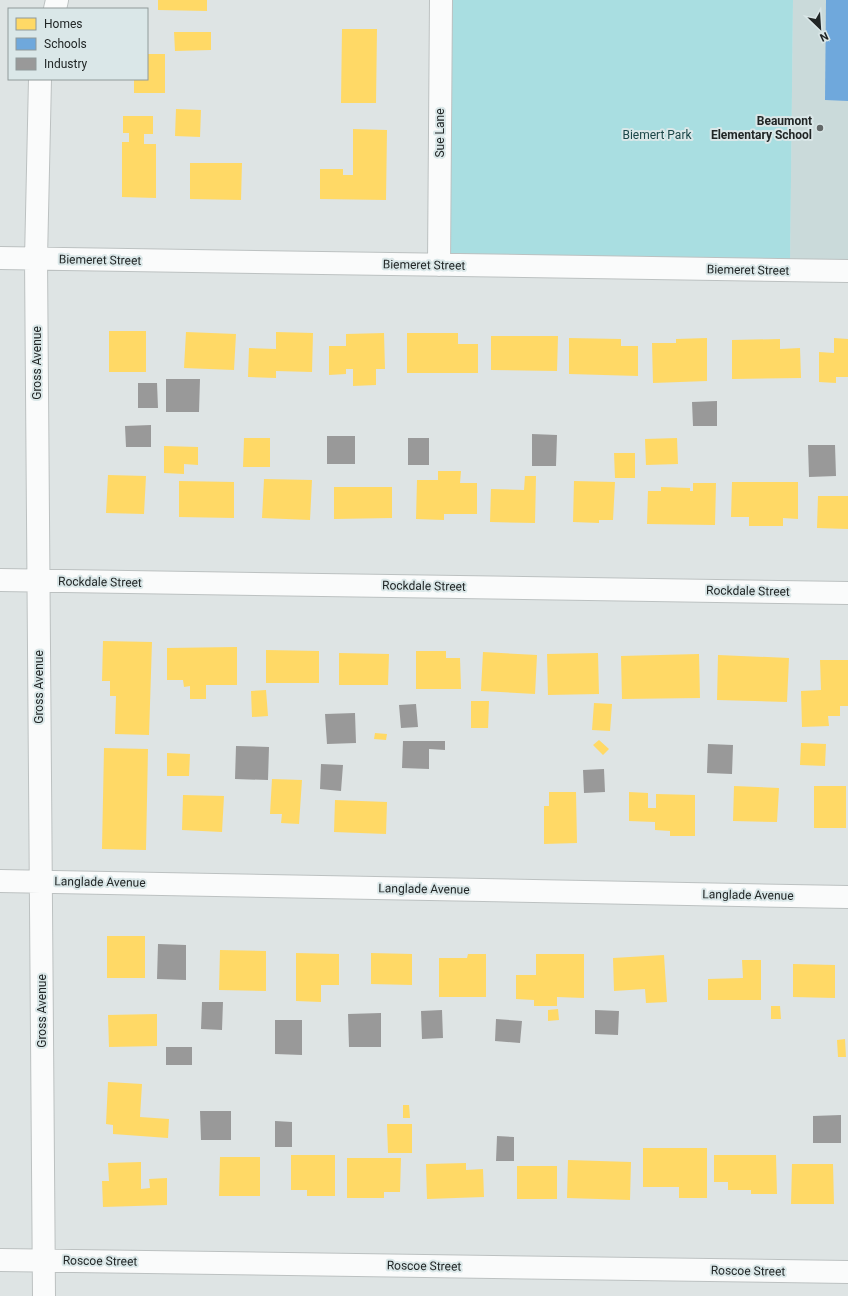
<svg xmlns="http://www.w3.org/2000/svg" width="848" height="1296" font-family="Roboto,sans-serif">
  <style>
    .built { fill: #cadada }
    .green { fill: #a9dee1 }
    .homes { fill: #ffd966 }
    .schools { fill: #6fa8dc }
    .industry { fill: #999 }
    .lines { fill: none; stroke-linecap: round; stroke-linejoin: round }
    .minor-casing { stroke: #bcc1c1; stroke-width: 24 }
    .minor { stroke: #fafbfb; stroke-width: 22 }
    .poi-dot { fill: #636868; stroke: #dae7e8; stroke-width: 1.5 }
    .labels { text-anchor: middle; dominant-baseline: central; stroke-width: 4; stroke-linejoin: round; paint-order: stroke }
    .poi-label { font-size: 12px; font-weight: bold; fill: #212626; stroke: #dae7e8; text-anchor: end }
    .street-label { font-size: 12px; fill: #212626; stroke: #dae7e8 }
    .park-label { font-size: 12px; fill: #1b4648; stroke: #dae7e8 }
  </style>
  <rect width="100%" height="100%" fill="#dee4e4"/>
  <path class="built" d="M 793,0 L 848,0 L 848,271 L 790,271 Z"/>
  <path class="green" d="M 441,0 L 793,0 L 790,271 L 439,265 Z"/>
  <path class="homes" d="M 158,0 L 207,0 L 207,11 L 158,10 Z
    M 342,29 L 377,29 L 376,103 L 341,103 Z
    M 174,32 L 211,32 L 211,50 L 175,51 Z
    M 147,54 L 165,54 L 165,93 L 134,93 L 134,79 L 147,79 Z
    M 176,109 L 201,110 L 200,137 L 175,136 Z
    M 123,116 L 153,116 L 153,134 L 144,134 L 144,144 L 156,144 L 156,198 L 122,197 L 122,142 L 129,142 L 129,133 L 123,133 Z
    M 353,129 L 387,130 L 386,200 L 320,199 L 320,169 L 343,169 L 343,175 L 353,175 Z
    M 190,163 L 242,163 L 241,200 L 190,199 Z
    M 109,331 L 146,331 L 146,372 L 109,372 Z
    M 186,332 L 236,334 L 234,370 L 184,368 Z
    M 276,332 L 313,333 L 312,372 L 276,371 L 276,378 L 248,377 L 249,348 L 276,349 Z
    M 384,333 L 385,369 L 376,369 L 376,385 L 353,386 L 353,369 L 346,369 L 346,374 L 329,375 L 329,346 L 346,346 L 346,334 Z
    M 407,333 L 458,333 L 458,344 L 478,344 L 478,373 L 407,373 Z
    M 491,336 L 558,336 L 557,371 L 491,370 Z
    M 569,338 L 621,339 L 621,346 L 638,346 L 638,376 L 569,374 Z
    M 707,338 L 707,381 L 653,383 L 652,343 L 676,343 L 676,339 Z
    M 834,338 L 848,339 L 848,377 L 836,377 L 836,383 L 819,382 L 819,352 L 834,353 Z
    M 780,339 L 780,349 L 800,348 L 801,378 L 732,379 L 732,340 Z
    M 244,438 L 270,438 L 270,467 L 243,467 Z
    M 677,438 L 678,464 L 646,465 L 645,439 Z
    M 164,446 L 198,447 L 198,465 L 184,464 L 184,474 L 164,473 Z
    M 614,453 L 635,453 L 635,478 L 615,478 Z
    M 438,471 L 461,471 L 460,483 L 477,483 L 477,514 L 444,514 L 444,520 L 416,519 L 417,480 L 438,480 Z
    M 108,475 L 146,476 L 144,514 L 106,513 Z
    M 525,476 L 536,476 L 535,523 L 490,522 L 491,489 L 524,490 Z
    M 264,479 L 312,480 L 310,520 L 262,518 Z
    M 179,481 L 234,482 L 234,518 L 179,517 Z
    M 574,481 L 615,482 L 613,520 L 599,520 L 599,523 L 573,522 Z
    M 732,482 L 798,482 L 798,519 L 783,518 L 783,526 L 749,526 L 749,517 L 731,517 Z
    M 693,483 L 716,483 L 715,525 L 647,524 L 648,491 L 661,491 L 661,487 L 690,488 L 690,491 L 693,491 Z
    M 334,487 L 392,487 L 392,518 L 334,519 Z
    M 818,496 L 848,496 L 848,529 L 817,528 Z
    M 103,641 L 152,642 L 149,735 L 115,734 L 116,696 L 110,696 L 110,681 L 102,681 Z
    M 237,647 L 237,685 L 206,685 L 206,699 L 190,699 L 190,686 L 184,687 L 183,680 L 167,680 L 167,648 Z
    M 266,650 L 319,651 L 319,683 L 266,683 Z
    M 416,651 L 446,651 L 446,658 L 460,658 L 461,689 L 416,689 Z
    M 483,652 L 537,655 L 535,694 L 481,691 Z
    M 339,653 L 389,654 L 388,685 L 339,685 Z
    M 598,653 L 599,694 L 548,695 L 547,654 Z
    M 699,654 L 700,698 L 622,699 L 621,656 Z
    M 718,655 L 789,658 L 787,702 L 717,700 Z
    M 820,660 L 848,660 L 848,706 L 840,706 L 840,716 L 828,716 L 829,726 L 802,727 L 801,691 L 821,690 Z
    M 266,690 L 268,716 L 252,717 L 251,691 Z
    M 471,701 L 489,701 L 488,728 L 471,728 Z
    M 594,703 L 612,704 L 610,731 L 592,730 Z
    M 375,733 L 387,734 L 386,740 L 374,739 Z
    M 599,740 L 609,749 L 603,755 L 593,745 Z
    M 801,743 L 826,744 L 825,766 L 800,765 Z
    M 104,748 L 148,749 L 146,850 L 102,849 Z
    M 167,753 L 190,754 L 189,776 L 167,776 Z
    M 272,779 L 302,780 L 299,824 L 281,823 L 282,814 L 270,814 Z
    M 734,786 L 779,788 L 777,822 L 733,821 Z
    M 814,786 L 846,786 L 846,828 L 814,828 Z
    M 549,792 L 576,792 L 577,843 L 544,844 L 544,806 L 549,806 Z
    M 629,792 L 648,793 L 648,808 L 656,808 L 656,794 L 695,795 L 695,836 L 670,836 L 670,831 L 655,830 L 655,822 L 629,821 Z
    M 183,795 L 224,796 L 222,832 L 182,830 Z
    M 335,800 L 387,802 L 386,834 L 334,832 Z
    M 107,936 L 145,936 L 145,978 L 107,978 Z
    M 220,950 L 266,951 L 266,991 L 219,990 Z
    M 296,953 L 339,954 L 339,985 L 321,985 L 321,1002 L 296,1001 Z
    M 371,953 L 412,954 L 412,985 L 371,984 Z
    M 468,954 L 486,954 L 486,997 L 439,997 L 439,958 L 467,958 Z
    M 536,954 L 584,954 L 584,998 L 557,997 L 557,1006 L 534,1006 L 534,1000 L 516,999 L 516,975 L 536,975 Z
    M 664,955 L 667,1002 L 646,1003 L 645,989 L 614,991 L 613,958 Z
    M 742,960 L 761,960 L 761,1000 L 708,1000 L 708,979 L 743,978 Z
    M 793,964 L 835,965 L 835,998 L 793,997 Z
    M 771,1006 L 780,1006 L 781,1019 L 771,1019 Z
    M 558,1009 L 559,1020 L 548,1021 L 548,1010 Z
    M 157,1014 L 157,1046 L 109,1047 L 108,1015 Z
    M 845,1039 L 846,1057 L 838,1057 L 837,1040 Z
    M 108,1082 L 142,1084 L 140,1117 L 169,1119 L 168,1138 L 113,1134 L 113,1125 L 106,1124 Z
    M 403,1105 L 409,1105 L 410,1118 L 403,1118 Z
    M 387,1124 L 412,1124 L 412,1153 L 388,1153 Z
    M 643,1148 L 707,1148 L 707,1198 L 679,1198 L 679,1187 L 643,1187 Z
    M 291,1155 L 335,1155 L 335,1196 L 307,1196 L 307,1190 L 291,1190 Z
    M 714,1155 L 776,1155 L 777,1194 L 751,1194 L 751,1190 L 728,1190 L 728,1182 L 714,1182 Z
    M 220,1157 L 260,1157 L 260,1196 L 219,1196 Z
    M 347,1158 L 401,1158 L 400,1192 L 384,1192 L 384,1198 L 347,1198 Z
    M 568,1160 L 631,1162 L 630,1200 L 567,1198 Z
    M 141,1162 L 141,1189 L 150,1188 L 149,1179 L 167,1178 L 167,1205 L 103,1207 L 102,1181 L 109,1181 L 108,1163 Z
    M 466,1163 L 466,1170 L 483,1169 L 484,1197 L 427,1199 L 426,1164 Z
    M 792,1164 L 833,1164 L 834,1204 L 791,1204 Z
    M 517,1166 L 557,1166 L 557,1199 L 517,1199 Z"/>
  <path class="schools" d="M 826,0 L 848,0 L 848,101 L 825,100 Z"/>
  <path class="industry" d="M 166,379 L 200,379 L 199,412 L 166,412 Z
    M 138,383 L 157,383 L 158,408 L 138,408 Z
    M 717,401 L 717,426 L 693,426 L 692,402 Z
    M 151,425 L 151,447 L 126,447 L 125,426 Z
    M 532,434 L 557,435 L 556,466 L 532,466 Z
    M 327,436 L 355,436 L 355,464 L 327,464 Z
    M 408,438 L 429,438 L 429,465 L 408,465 Z
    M 808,445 L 835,445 L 836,476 L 809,477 Z
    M 416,704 L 418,727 L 401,728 L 399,705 Z
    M 355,713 L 356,743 L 327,744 L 325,714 Z
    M 403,741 L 445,741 L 445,750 L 429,749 L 429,769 L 402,768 Z
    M 708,744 L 733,745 L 732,774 L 707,773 Z
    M 236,746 L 269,747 L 268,780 L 235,779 Z
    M 321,764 L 343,765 L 341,791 L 320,789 Z
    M 604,769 L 605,792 L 584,793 L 583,770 Z
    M 158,944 L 186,945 L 186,980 L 157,979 Z
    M 202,1002 L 223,1002 L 222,1030 L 201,1029 Z
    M 442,1010 L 443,1038 L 422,1039 L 421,1011 Z
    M 595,1010 L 619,1011 L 618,1035 L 595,1034 Z
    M 381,1013 L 381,1047 L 349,1047 L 348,1014 Z
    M 496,1019 L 522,1021 L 520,1043 L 495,1041 Z
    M 275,1020 L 302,1020 L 302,1055 L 275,1054 Z
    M 166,1047 L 192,1047 L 192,1065 L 166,1065 Z
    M 200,1111 L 231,1111 L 231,1140 L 201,1140 Z
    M 841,1115 L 841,1143 L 813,1143 L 813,1116 Z
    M 275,1121 L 292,1122 L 292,1147 L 275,1147 Z
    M 497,1136 L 514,1137 L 514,1161 L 496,1161 Z"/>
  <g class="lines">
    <defs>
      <path id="minor" d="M 55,9 L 57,0
        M 40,79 L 36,259 L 44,1296
        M 0,258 L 848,271
        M 439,265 L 441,0
        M 0,580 L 848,593
        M 0,881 L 848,897
        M 0,1260 L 848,1272"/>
    </defs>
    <use href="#minor" class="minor-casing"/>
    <use href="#minor" class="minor"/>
  </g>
  <circle class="poi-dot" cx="820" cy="128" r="4"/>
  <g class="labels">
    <g class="poi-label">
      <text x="812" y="121">Beaumont<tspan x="812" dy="14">Elementary School</tspan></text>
    </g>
    <g class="street-label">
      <text transform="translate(440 133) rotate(-90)">Sue Lane</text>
      <text transform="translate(100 260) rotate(1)">Biemeret Street</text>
      <text transform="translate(424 265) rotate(1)">Biemeret Street</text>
      <text transform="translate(748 270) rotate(1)">Biemeret Street</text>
      <text transform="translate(37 363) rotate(-90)">Gross Avenue</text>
      <text transform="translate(100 582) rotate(1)">Rockdale Street</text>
      <text transform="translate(424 586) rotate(1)">Rockdale Street</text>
      <text transform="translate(748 591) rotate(1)">Rockdale Street</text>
      <text transform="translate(39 687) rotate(-90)">Gross Avenue</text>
      <text transform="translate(100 882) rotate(1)">Langlade Avenue</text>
      <text transform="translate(424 889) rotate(1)">Langlade Avenue</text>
      <text transform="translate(748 895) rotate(1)">Langlade Avenue</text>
      <text transform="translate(42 1011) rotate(-90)">Gross Avenue</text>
      <text transform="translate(100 1261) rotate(1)">Roscoe Street</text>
      <text transform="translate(424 1266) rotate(1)">Roscoe Street</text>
      <text transform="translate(748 1271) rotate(1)">Roscoe Street</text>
    </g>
    <g class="park-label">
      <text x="657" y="135">Biemert Park</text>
    </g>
  </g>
  <rect x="8" y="8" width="140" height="72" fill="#dae7e8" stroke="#909a9a"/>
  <rect x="16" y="18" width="20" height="12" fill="#ffd966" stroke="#909a9a"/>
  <text x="44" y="28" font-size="12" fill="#212626">Homes</text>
  <rect x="16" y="38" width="20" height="12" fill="#6fa8dc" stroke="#909a9a"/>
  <text x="44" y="48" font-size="12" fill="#212626">Schools</text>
  <rect x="16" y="58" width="20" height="12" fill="#999999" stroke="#909a9a"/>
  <text x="44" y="68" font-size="12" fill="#212626">Industry</text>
  <g transform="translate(820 28) rotate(155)" stroke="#dae7e8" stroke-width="3" paint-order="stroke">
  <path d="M0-3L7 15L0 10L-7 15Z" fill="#212626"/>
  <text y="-6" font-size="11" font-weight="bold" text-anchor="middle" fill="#212626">N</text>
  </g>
</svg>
